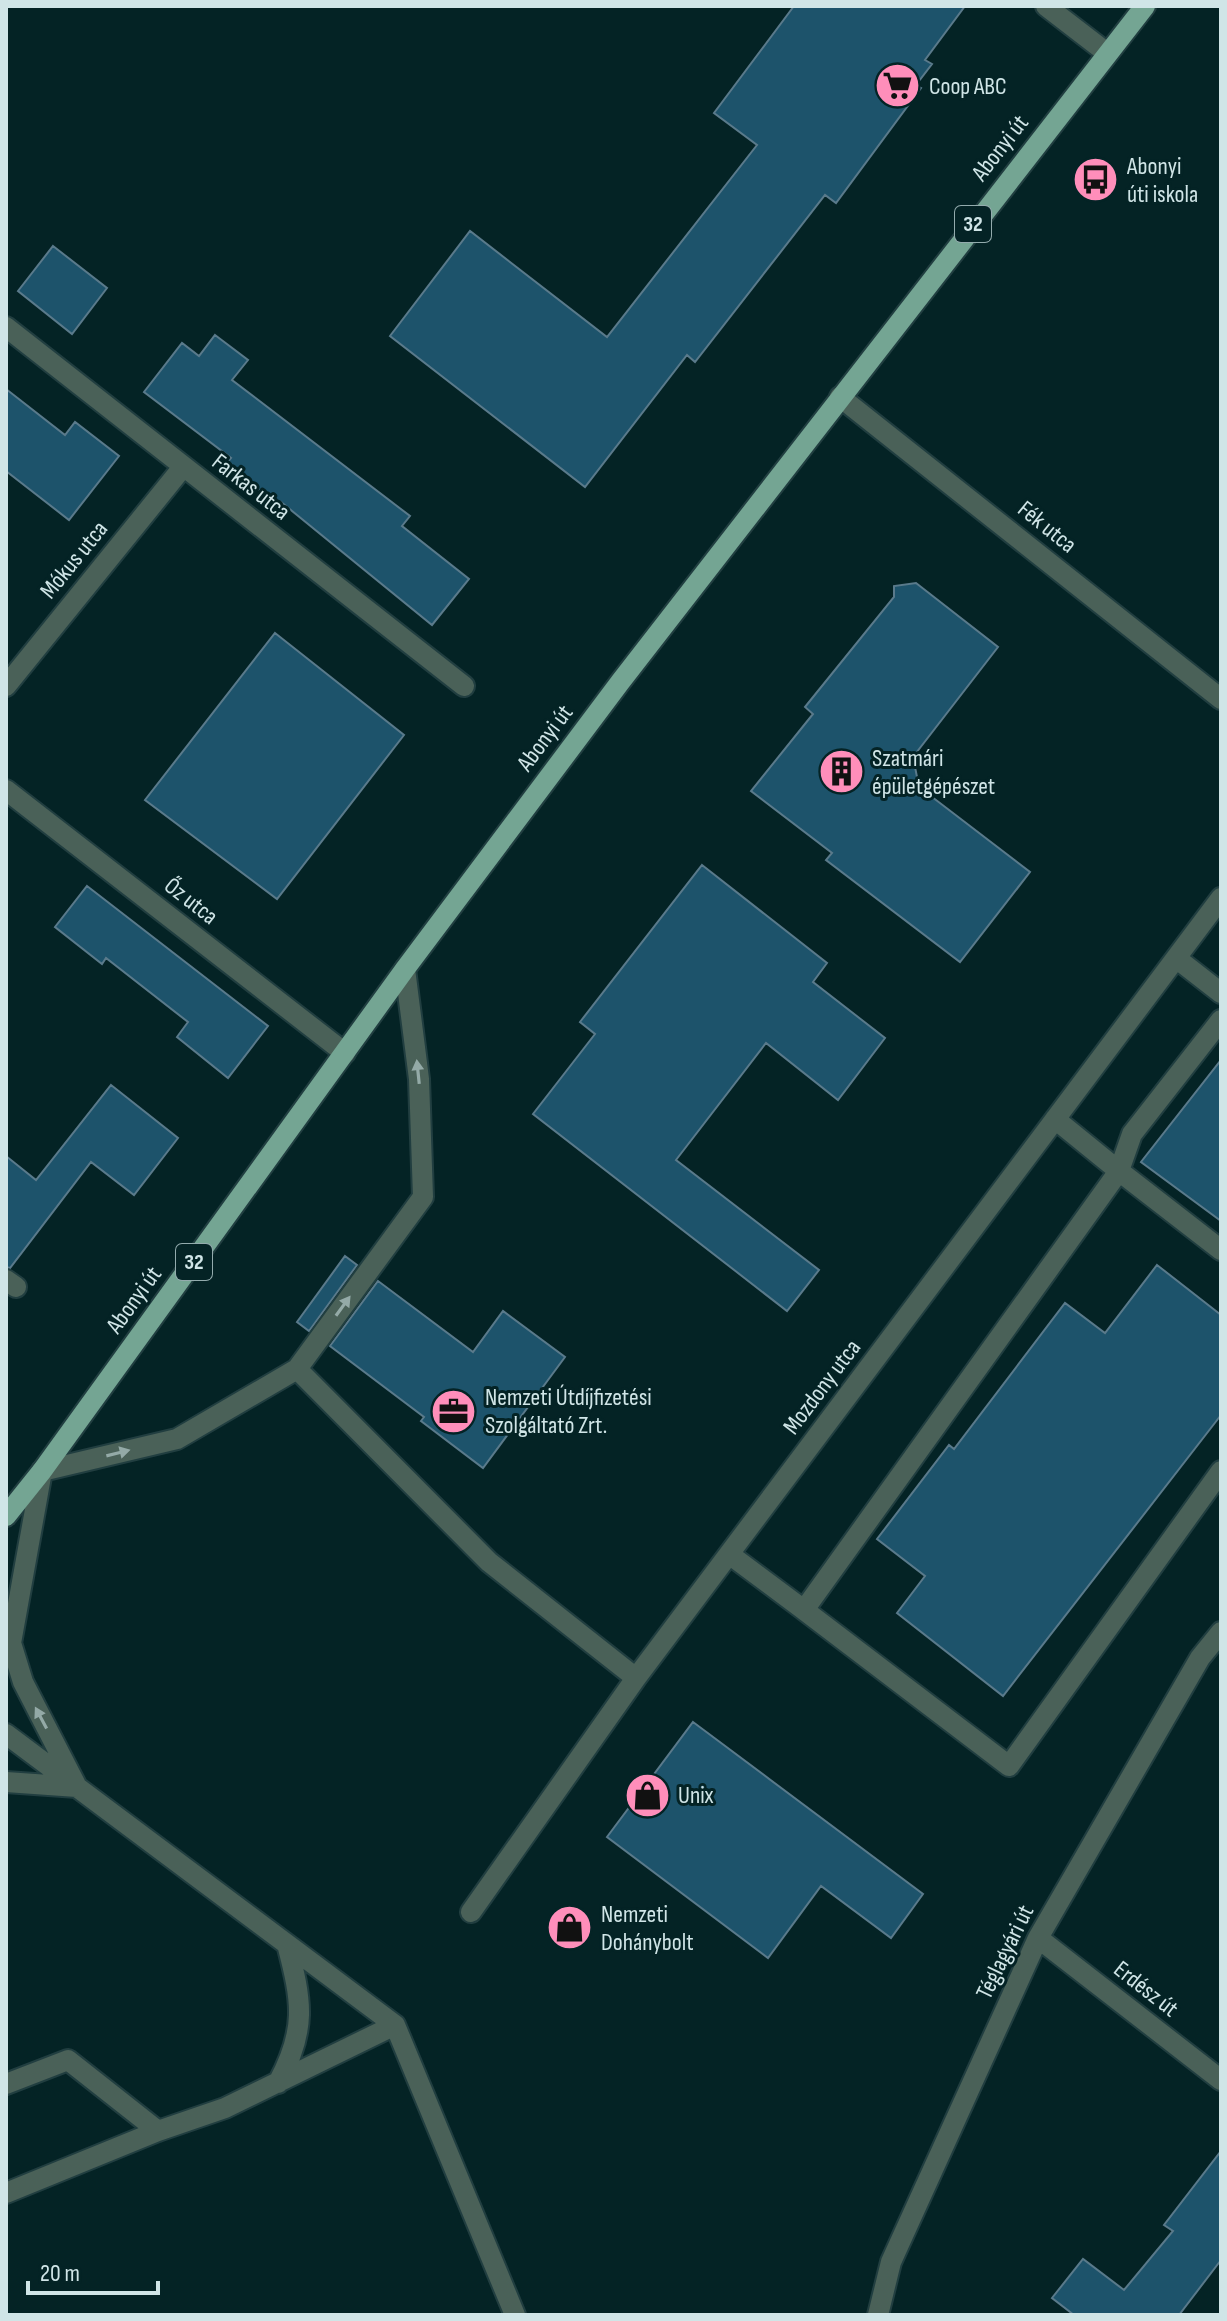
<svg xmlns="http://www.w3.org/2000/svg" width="1227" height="2321" font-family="'Sofia Sans Condensed',sans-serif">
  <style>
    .building { fill: #1d536b; stroke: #5a7a8b; stroke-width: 2 }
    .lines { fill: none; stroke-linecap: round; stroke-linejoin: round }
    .minor-casing { stroke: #213e40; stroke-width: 24 }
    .major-casing { stroke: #213e40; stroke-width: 24 }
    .minor { stroke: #4a6158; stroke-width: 20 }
    .major { stroke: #74a593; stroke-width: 20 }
    .oneway { fill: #94aaa7 }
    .labels { text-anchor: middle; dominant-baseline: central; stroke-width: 6; stroke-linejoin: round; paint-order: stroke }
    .shield { fill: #042325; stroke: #93abad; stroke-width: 2 }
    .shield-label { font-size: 22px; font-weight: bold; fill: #d0e5e7 }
    .poi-label { font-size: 24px; fill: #d0e5e7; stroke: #042325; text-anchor: start }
    .street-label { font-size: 24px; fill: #d0e5e7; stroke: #042325 }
  </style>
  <rect width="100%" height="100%" fill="#042325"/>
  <path class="building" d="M 794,6 L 965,6 L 925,60 L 932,64 L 916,85 L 921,88 L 836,203 L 825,195 L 695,362 L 687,355 L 585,487 L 390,336 L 470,231 L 607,337 L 757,145 L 714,113 Z
    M 53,246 L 107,288 L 72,334 L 18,291 Z
    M 215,335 L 248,360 L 232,380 L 410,516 L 402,526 L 469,579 L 432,625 L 281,502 L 279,505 L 226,464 L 231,458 L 144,392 L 182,343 L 199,356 Z
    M 6,389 L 65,435 L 75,422 L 119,456 L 69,520 L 6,471 Z
    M 916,583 L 998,647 L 913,757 L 919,787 L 1030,872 L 960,962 L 826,860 L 832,853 L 751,791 L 813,714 L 805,707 L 894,597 L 894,586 Z
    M 275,633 L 404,735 L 277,899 L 145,800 Z
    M 702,865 L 827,963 L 813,982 L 885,1038 L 838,1100 L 766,1043 L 676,1160 L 819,1270 L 787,1311 L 533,1114 L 595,1034 L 580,1022 Z
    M 87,886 L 268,1026 L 228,1078 L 177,1037 L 188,1022 L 106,958 L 102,964 L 55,927 Z
    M 1221,1060 L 1221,1221 L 1141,1162 Z
    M 111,1085 L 178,1138 L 134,1195 L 91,1162 L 10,1268 L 6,1267 L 6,1156 L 36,1180 Z
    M 345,1256 L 357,1265 L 309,1331 L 297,1322 Z
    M 1157,1265 L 1221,1315 L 1221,1415 L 1003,1696 L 897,1613 L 925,1576 L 877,1539 L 949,1445 L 954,1449 L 1065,1303 L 1105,1333 Z
    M 378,1281 L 473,1352 L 503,1311 L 565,1357 L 483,1468 L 421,1421 L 424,1417 L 330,1346 Z
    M 693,1722 L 923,1894 L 891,1938 L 821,1886 L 768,1958 L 607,1837 Z
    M 1221,2151 L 1221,2260 L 1179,2315 L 1074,2315 L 1052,2298 L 1083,2259 L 1124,2290 L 1173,2231 L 1164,2225 Z"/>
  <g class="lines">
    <defs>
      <path id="minor" d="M 1046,6 L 1107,53
        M 6,327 L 464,686
        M 840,397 L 1221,699
        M 6,686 L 183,467
        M 6,790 L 345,1053
        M 1176,958 L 1221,993
        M 1055,1119 L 1119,1171 L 1132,1134 L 1221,1020
        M 1221,1250 L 1119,1171 L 804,1610 L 1009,1766 L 1221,1471
        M 6,1280 L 16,1287
        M 297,1369 L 489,1562 L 636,1678
        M 729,1554 L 804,1610
        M 6,1734 L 395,2025 L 515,2315
        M 6,1782 L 77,1787
        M 77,1787 L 23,1682 L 11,1643 L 42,1471 L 177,1439 L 297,1369 L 423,1197 L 419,1079 L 405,969
        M 471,1912 L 636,1678 L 1221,898
        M 1038,1938 L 1221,2080
        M 278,2083 C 307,2029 302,2002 287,1944
        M 6,2084 L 68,2060 L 158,2131
        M 6,2193 L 158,2131 L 225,2108 L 395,2025
        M 878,2315 L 891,2262 L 1038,1938 L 1200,1658 L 1221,1632"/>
      <path id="major" d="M 6,1516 L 42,1471 L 405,969 L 621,681 L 1145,6"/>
    </defs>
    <use href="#minor" class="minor-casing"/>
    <use href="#major" class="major-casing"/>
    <use href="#minor" class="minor"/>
    <use href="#major" class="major"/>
  </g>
  <defs><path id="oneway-solid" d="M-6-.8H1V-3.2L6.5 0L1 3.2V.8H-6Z" transform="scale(2)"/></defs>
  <g class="oneway">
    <use href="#oneway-solid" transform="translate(418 1072) rotate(-96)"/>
    <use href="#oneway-solid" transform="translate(343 1306) rotate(-54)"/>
    <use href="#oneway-solid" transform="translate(118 1453) rotate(-14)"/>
    <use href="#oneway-solid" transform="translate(41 1718) rotate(-118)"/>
  </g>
  <defs>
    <symbol id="supermarket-disc" viewBox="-11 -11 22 22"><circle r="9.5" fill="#ff8eba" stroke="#042325"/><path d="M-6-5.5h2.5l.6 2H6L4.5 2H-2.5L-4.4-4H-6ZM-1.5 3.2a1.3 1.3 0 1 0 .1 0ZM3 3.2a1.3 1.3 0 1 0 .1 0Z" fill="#111"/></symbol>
    <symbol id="bus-disc" viewBox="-11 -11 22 22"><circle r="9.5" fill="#ff8eba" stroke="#042325"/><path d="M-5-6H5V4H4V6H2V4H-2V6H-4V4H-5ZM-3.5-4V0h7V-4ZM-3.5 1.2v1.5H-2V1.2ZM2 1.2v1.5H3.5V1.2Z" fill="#111"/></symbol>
    <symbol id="building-disc" viewBox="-11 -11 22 22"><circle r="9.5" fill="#ff8eba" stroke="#042325"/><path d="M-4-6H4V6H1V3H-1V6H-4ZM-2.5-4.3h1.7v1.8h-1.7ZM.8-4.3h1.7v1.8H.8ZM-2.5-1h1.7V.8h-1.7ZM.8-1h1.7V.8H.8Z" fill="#111"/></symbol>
    <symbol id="office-disc" viewBox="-11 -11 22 22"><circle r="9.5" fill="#ff8eba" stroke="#042325"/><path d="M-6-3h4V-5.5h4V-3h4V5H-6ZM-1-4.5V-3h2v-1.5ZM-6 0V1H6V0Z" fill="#111"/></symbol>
    <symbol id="shop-disc" viewBox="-11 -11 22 22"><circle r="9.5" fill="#ff8eba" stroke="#042325"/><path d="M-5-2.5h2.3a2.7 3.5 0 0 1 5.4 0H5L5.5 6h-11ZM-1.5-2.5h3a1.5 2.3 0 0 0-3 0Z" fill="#111"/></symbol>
  </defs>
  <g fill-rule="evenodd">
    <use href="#supermarket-disc" x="872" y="60" width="51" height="51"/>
    <use href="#bus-disc" x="1070" y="154" width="51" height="51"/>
    <use href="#building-disc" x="816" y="746" width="51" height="51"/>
    <use href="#office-disc" x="428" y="1386" width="51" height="51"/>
    <use href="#shop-disc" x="622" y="1770" width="51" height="51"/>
    <use href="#shop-disc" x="544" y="1902" width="51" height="51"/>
  </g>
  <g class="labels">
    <g class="shield">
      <rect x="955" y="206" width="36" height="36" rx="6"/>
      <rect x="176" y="1244" width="36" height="36" rx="6"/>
    </g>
    <g class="shield-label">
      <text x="973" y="224">32</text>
      <text x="194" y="1262">32</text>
    </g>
    <g class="poi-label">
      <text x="929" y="86">Coop ABC</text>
      <text x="1127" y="166">Abonyi<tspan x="1127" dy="28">úti iskola</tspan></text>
      <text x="872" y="758">Szatmári<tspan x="872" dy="28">épületgépészet</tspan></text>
      <text x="485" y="1397">Nemzeti Útdíjfizetési<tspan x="485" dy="28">Szolgáltató Zrt.</tspan></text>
      <text x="678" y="1795">Unix</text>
      <text x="601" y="1914">Nemzeti<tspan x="601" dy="28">Dohánybolt</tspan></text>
    </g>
    <g class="street-label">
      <text transform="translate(1000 148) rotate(-52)">Abonyi út</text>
      <text transform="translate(251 487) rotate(38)">Farkas utca</text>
      <text transform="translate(1047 527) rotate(39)">Fék utca</text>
      <text transform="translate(74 560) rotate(-51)">Mókus utca</text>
      <text transform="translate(545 738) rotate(-53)">Abonyi út</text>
      <text transform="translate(191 901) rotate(38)">Őz utca</text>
      <text transform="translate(134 1300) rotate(-54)">Abonyi út</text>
      <text transform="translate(822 1387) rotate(-53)">Mozdony utca</text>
      <text transform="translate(1005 1952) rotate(-64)">Téglagyári út</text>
      <text transform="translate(1146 1989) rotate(38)">Erdész út</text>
    </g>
  </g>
  <rect width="1227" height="2321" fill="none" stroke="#d0e5e7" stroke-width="16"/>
  <path d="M28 2281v12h130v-12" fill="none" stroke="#d0e5e7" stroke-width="4"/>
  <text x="40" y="2281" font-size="24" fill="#d0e5e7" stroke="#042325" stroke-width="6" paint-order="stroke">20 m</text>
</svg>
